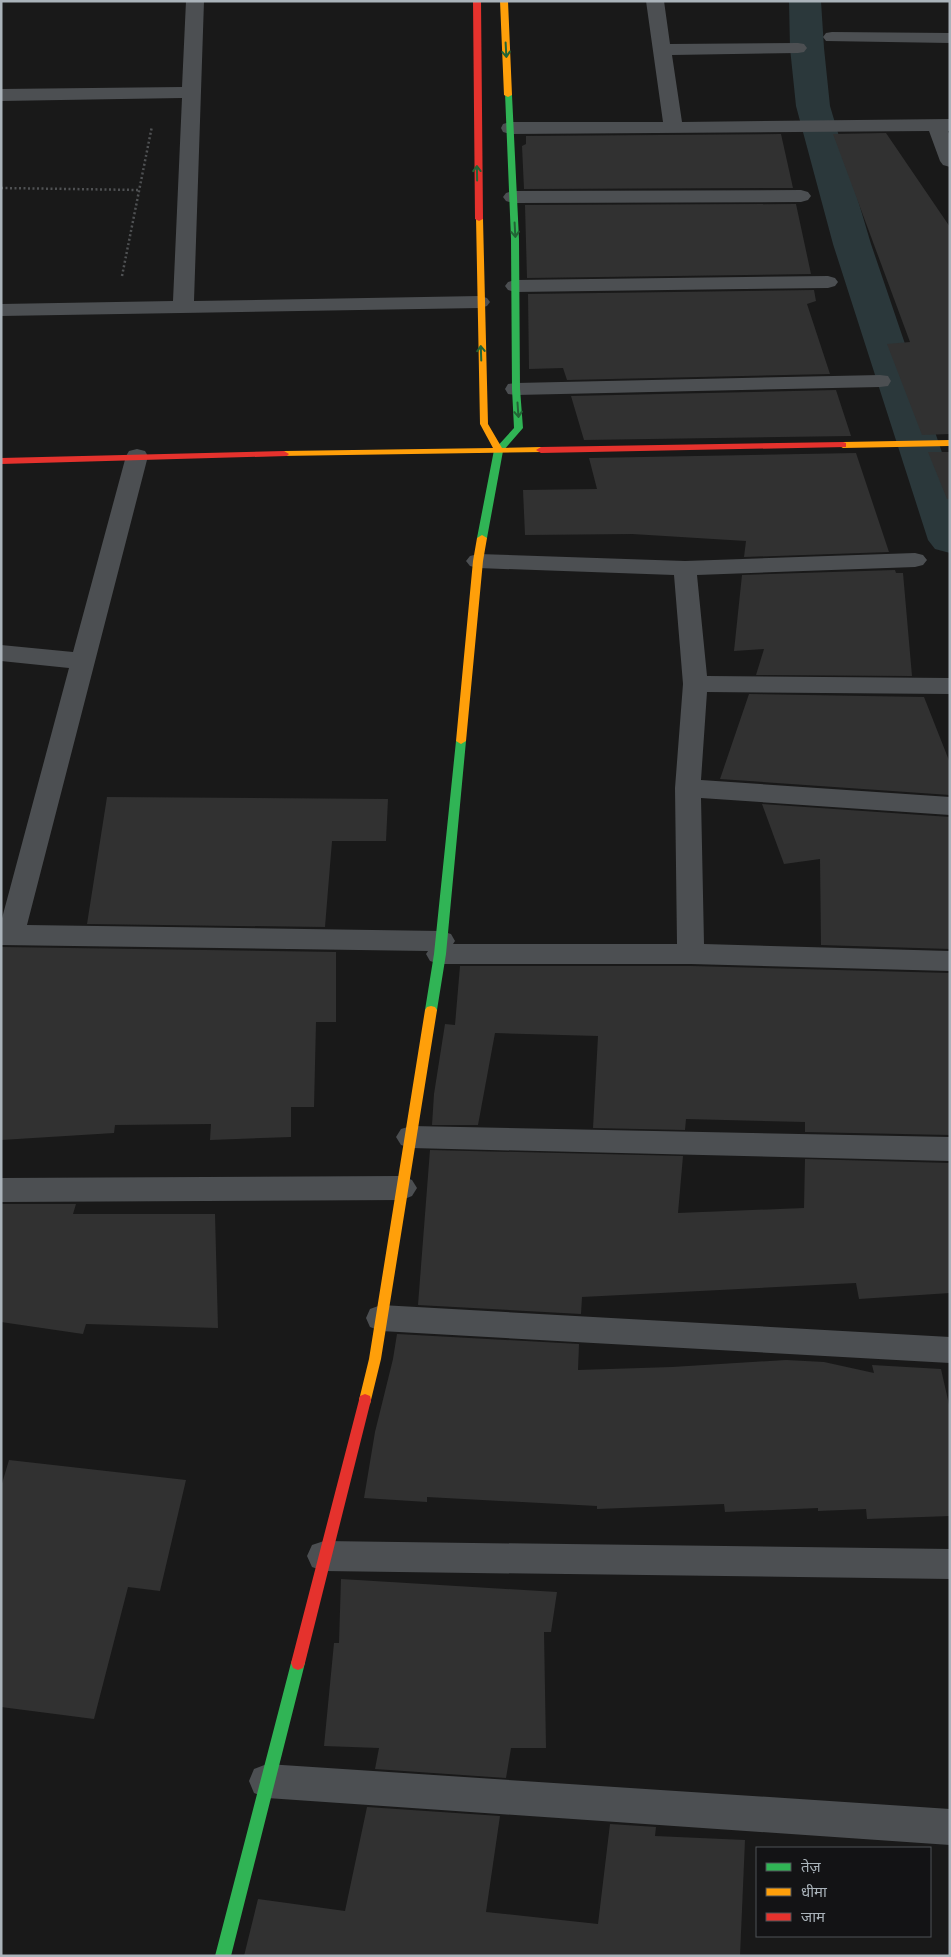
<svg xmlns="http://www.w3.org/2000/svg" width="951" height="1957" font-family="Ubuntu,'Noto Sans Devanagari',sans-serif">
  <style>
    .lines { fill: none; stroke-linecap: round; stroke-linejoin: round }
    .canal { fill: #2b383b; fill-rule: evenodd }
    .building { fill: #313131 }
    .path { stroke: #4f5153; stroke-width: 2.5; stroke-dasharray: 2 2.5; stroke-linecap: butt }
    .street { fill: #4c4f52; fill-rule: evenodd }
    .fast { fill: #30b455; fill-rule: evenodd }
    .slow { fill: #ff9f0a; fill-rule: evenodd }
    .jam { fill: #e5322d; fill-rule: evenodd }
    .oneway { stroke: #226435 }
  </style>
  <rect width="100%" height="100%" fill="#191919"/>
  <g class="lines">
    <path class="canal" d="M 789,1 L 821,1 L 824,48 L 830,106 L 871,244 L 950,476 L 950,553 L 935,549 L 928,540 L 833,244 L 796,106 L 790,48 Z"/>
  </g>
  <path class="building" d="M 886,133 L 950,227 L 950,434 L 922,435 L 887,344 L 910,342 L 833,134 Z
    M 781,134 L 793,188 L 524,189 L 522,146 L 526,144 L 526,136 Z
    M 796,204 L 811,274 L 527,278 L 525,205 Z
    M 814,290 L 816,301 L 807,304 L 830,374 L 567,380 L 563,368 L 529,369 L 528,294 Z
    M 836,390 L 851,436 L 584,440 L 571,396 Z
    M 928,452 L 950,452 L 950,499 L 947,499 Z
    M 856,453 L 889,552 L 744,557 L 746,541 L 632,534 L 525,535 L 523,490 L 597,489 L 589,458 Z
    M 895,570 L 896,573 L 903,573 L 912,676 L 756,675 L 764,649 L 734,651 L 742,575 Z
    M 749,694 L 924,697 L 950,763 L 950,795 L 720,779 Z
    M 107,797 L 388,799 L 386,841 L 332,841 L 325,927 L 87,924 Z
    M 762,804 L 950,817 L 950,949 L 821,945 L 820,859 L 784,864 Z
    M 1,947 L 336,952 L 336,1022 L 316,1022 L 314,1107 L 291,1107 L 291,1137 L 210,1140 L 211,1124 L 115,1125 L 114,1133 L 1,1140 Z
    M 460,966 L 691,966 L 950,973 L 950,1135 L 805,1132 L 805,1122 L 686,1119 L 685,1130 L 593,1128 L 598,1036 L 495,1033 L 478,1125 L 432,1125 L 434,1094 L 445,1024 L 455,1025 Z
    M 430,1150 L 683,1156 L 678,1213 L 804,1208 L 805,1159 L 950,1163 L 950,1293 L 859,1299 L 856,1283 L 582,1297 L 581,1314 L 418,1305 Z
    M 1,1204 L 76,1204 L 73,1214 L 215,1214 L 218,1328 L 86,1324 L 83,1334 L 1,1322 Z
    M 397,1334 L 579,1344 L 578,1370 L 672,1367 L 786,1360 L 824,1362 L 874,1373 L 872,1365 L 941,1369 L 950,1409 L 950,1516 L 867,1519 L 866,1509 L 818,1511 L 818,1508 L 725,1512 L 724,1504 L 597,1509 L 597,1506 L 427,1497 L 427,1502 L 364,1498 L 375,1432 L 393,1359 Z
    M 9,1460 L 186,1480 L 160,1591 L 128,1587 L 94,1719 L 1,1707 L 1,1487 Z
    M 341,1579 L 557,1592 L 551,1632 L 544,1632 L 546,1748 L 511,1748 L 506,1778 L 375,1769 L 379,1748 L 324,1746 L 334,1643 L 339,1643 Z
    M 367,1807 L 500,1816 L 486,1912 L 598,1924 L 610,1824 L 656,1827 L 655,1836 L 745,1840 L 740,1956 L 244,1956 L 258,1899 L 345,1911 Z"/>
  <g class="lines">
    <path class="path" d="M 1,188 L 140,190
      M 122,276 L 152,126"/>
    <path class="street" d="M 186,1 L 204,1 L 194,301 L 480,296 L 487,298 L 490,302 L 487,306 L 480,308 L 1,316 L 1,304 L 173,301 L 182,98 L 1,101 L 1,89 L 182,87 Z
      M 646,1 L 664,1 L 670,44 L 798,43 L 804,44 L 807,48 L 804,52 L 798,53 L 672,55 L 682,122 L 950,119 L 950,131 L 948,131 L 950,136 L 950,167 L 943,165 L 940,161 L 929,131 L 510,134 L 503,132 L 501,128 L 503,124 L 510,122 L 663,122 Z
      M 832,32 L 950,33 L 950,43 L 826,41 L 823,37 L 826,33 Z
      M 801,190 L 808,192 L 811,196 L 808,200 L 801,202 L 513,203 L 506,201 L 503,197 L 506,193 L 513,191 Z
      M 828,276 L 835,278 L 838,282 L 835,286 L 828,288 L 515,292 L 508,290 L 505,286 L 508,282 L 515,280 Z
      M 880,375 L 888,376 L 891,381 L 888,386 L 880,387 L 516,395 L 508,394 L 505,389 L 508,384 L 516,383 Z
      M 137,449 L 145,451 L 148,456 L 27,925 L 441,931 L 451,934 L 455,941 L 453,944 L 677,944 L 675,788 L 683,684 L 674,575 L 478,568 L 470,566 L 466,561 L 470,556 L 478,554 L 685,561 L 915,553 L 923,555 L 927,560 L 923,565 L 915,567 L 697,575 L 707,676 L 950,678 L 950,694 L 707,692 L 701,780 L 950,797 L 950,815 L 701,798 L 704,944 L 950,951 L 950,971 L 691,964 L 440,964 L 430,961 L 426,954 L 428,951 L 1,945 L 1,922 L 69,668 L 1,661 L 1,645 L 73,652 L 126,456 L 129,451 Z
      M 411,1126 L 950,1137 L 950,1161 L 411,1148 L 401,1145 L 396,1137 L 401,1129 Z
      M 402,1176 L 412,1180 L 417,1188 L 412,1196 L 402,1200 L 1,1202 L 1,1178 Z
      M 381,1305 L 950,1337 L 950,1363 L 381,1331 L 370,1327 L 366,1318 L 370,1309 Z
      M 324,1541 L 950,1549 L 950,1579 L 324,1571 L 312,1567 L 307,1556 L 312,1545 Z
      M 267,1764 L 950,1809 L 950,1845 L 267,1798 L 254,1793 L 249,1781 L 254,1769 Z"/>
    <path class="fast" d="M 505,93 L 512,95 L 519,239 L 520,389 L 523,428 L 503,451 L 487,538 L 482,541 L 477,538 L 494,450 L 514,428 L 512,389 L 511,239 Z
      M 461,738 L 466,741 L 446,954 L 437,1010 L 435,1013 L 427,1013 L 425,1010 L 434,954 L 456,741 Z
      M 298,1656 L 303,1658 L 305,1663 L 231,1956 L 215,1956 L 291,1663 L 293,1658 Z"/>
    <path class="slow" d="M 500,1 L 508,1 L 512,95 L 508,97 L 504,95 Z
      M 476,217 L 483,219 L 488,424 L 502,448 L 541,447 L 544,448 L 544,452 L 281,456 L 279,454 L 284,451 L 493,448 L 480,424 Z
      M 950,440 L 950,446 L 843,448 L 838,445 L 843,442 Z
      M 482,535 L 487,538 L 483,561 L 466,741 L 461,744 L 456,741 L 473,561 L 477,538 Z
      M 431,1006 L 435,1007 L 437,1010 L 381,1359 L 371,1400 L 370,1404 L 365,1406 L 360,1404 L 359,1400 L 369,1359 L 425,1010 L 427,1007 Z"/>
    <path class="jam" d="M 473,1 L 481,1 L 483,219 L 479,221 L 475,219 Z
      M 843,442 L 846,443 L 846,447 L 541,453 L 536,450 L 541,447 Z
      M 284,451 L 289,454 L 287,456 L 1,464 L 1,458 Z
      M 365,1394 L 370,1396 L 371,1400 L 305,1663 L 303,1668 L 298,1670 L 293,1668 L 291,1663 L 359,1400 L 360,1396 Z"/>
  </g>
  <defs><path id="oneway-shaft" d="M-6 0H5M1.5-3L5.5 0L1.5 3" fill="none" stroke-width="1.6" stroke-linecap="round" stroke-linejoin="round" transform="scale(1.25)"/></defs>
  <g class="oneway">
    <use href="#oneway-shaft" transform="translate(506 50) rotate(87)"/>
    <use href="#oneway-shaft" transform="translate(477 173) rotate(-91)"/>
    <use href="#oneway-shaft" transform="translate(515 230) rotate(87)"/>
    <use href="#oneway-shaft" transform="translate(481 353) rotate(-92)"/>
    <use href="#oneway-shaft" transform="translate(518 410) rotate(86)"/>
  </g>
  <rect width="951" height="1957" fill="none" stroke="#aab3ba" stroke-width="5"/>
  <rect x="756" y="1847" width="175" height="90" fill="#131315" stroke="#4f5357"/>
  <rect x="766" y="1863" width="25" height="8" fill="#30b455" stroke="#4f5357"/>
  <text x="801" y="1872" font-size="15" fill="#aab3ba">तेज़</text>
  <rect x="766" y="1888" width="25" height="8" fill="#ff9f0a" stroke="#4f5357"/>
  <text x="801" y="1897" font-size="15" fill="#aab3ba">धीमा</text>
  <rect x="766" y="1913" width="25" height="8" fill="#e5322d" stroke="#4f5357"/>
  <text x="801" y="1922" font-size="15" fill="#aab3ba">जाम</text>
</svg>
